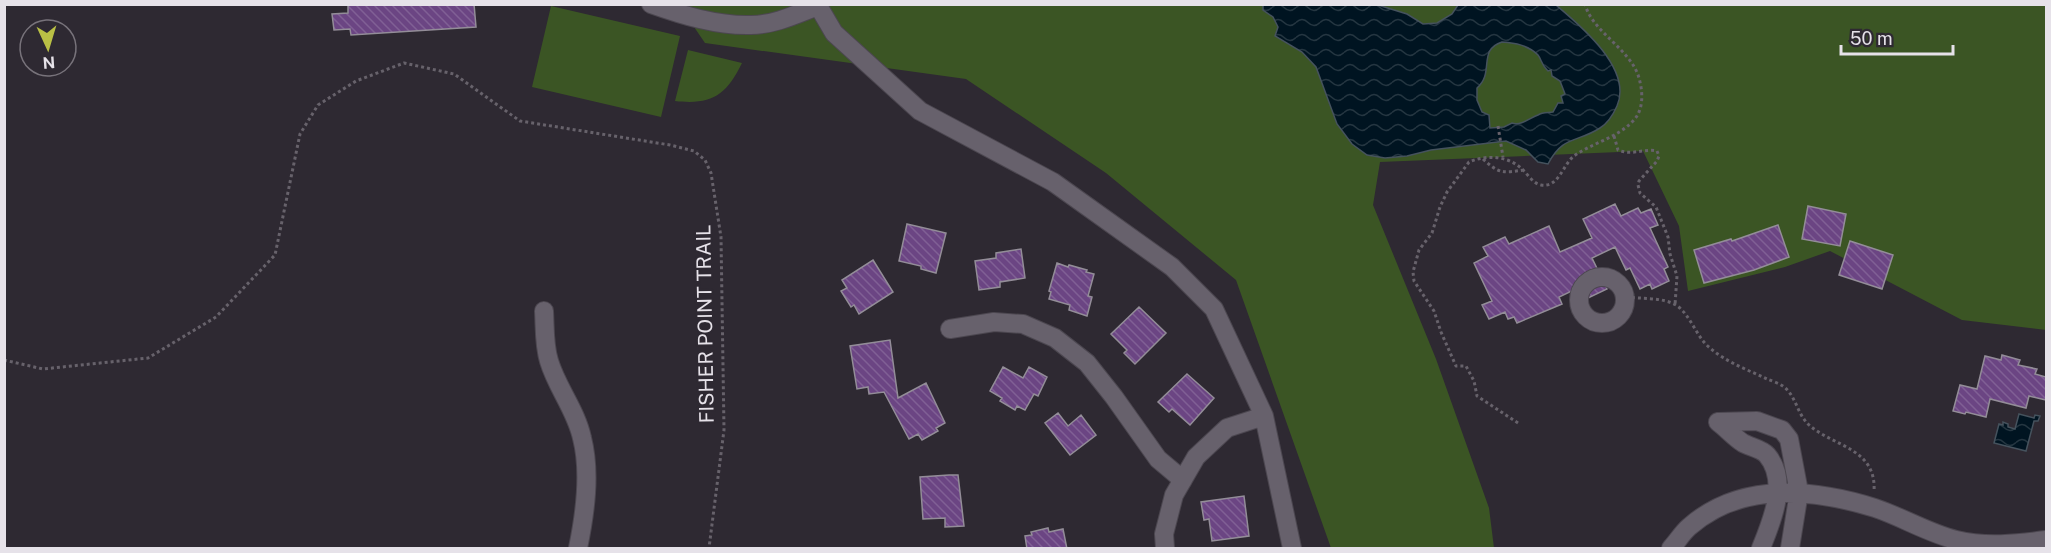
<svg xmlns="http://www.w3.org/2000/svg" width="2051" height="553" font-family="'Public Sans',sans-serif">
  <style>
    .green { fill: #3b5524 }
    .water { fill: url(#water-waves); stroke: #45525d; stroke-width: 1.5; fill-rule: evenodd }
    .building { fill: url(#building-back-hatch); stroke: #938d98; stroke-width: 1.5 }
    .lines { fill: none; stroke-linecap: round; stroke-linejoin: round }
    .minor-casing { stroke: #4c4750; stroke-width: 20 }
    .path { stroke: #67626b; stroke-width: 3; stroke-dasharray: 3 3; stroke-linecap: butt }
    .minor { stroke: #67616c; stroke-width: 18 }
    .labels { text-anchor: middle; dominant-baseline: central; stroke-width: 4.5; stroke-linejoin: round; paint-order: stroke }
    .street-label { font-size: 20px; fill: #e6e2e9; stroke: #2e2932 }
  </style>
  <defs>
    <pattern id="water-waves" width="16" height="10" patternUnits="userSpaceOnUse" patternTransform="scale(1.5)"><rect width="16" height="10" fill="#001421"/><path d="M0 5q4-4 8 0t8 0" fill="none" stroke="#253641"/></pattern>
    <pattern id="building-back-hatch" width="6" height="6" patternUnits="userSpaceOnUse" patternTransform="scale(1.5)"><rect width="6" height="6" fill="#6b4583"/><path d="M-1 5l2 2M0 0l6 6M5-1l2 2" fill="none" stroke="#806095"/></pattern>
  </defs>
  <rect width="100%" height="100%" fill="#2e2932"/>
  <path class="green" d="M 679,5 L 2046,5 L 2046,330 L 1962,320 L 1830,251 L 1785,267 L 1688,291 L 1679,226 L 1643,151 L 1380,162 L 1373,205 L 1436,359 L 1489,508 L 1494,548 L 1331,548 L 1236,280 L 1106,173 L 966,79 L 705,43 Z
    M 551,6 L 680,36 L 661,117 L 532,87 Z
    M 688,50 L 742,63 C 726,96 711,105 675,101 Z"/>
  <path class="water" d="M 1263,5 L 1378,5 L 1407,14 L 1423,24 L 1437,23 L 1452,14 L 1458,5 L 1556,5 C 1581,26 1633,69 1617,106 C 1613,115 1608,123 1600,128 C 1577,143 1563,135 1548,164 L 1538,162 L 1526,150 L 1506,141 L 1431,150 L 1407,156 L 1385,158 L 1367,155 L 1352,144 L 1337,124 L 1316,67 L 1302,52 L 1275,36 L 1278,27 L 1273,17 L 1263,10 ZM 1502,42 C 1515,43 1528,45 1538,55 C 1542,60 1541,65 1548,71 L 1551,70 L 1552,76 L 1560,81 L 1565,94 L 1561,96 L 1563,103 L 1558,103 L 1553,112 C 1548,113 1543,112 1538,115 C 1530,118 1521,126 1512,123 L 1504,127 L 1490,128 L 1489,115 L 1482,112 L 1477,100 L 1477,88 C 1495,73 1477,50 1502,42 Z
    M 2019,414 L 2034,418 L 2035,415 L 2040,416 L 2038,421 L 2034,421 L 2026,451 L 1994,443 L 1999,424 L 2003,425 L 2003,422 L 2008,424 L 2008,427 L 2015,429 Z"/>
  <path class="building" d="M 348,4 L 474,4 L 476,27 L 351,35 L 350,29 L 334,30 L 332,14 L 348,13 Z
    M 1615,204 L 1621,216 L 1638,208 L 1641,213 L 1651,209 L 1658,225 L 1650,228 L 1668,267 L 1664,269 L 1669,281 L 1652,289 L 1650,284 L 1640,289 L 1630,268 L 1626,270 L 1615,247 L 1592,258 L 1607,289 L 1588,298 L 1582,286 L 1559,297 L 1562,304 L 1517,323 L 1514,317 L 1508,319 L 1505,312 L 1489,319 L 1482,305 L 1492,301 L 1474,263 L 1488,256 L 1483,247 L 1505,237 L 1509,244 L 1549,226 L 1560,252 L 1592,238 L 1583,219 Z
    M 1808,206 L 1846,214 L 1840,246 L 1802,239 Z
    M 907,224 L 946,233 L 936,273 L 921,269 L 921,266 L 899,261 Z
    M 1778,225 L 1789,257 L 1754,270 L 1704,283 L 1694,250 L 1731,239 L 1732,241 Z
    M 1850,241 L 1893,255 L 1882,289 L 1839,275 Z
    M 1021,249 L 1025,278 L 1000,282 L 1000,287 L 979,290 L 975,261 L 996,258 L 996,253 Z
    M 873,260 L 893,292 L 859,314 L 854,305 L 851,307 L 841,291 L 847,288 L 842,280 Z
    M 1057,263 L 1068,267 L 1069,265 L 1087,270 L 1086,272 L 1094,274 L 1088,296 L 1092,297 L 1087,316 L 1069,310 L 1070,305 L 1049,299 L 1051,292 L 1049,291 Z
    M 1139,307 L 1166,333 L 1135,364 L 1124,353 L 1127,350 L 1111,334 Z
    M 890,340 L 898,398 L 926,383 L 945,423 L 936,428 L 938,431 L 922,440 L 918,434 L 909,439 L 884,392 L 869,394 L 868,387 L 857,389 L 850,346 Z
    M 2002,355 L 2020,360 L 2018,365 L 2037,369 L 2035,374 L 2046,377 L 2046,400 L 2029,396 L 2026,408 L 1990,399 L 1986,417 L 1966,412 L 1965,414 L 1953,411 L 1960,385 L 1977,389 L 1985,356 L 2001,360 Z
    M 1003,367 L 1023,378 L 1029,367 L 1047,377 L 1038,396 L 1034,394 L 1025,410 L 1017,406 L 1015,410 L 1000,401 L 1002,398 L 990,391 Z
    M 1187,374 L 1214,398 L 1190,425 L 1172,409 L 1169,412 L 1158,402 Z
    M 1058,413 L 1068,426 L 1081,415 L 1096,435 L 1070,455 L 1045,423 Z
    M 949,475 L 958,475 L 964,526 L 945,527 L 945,518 L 923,519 L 920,477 Z
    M 1244,496 L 1249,536 L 1212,541 L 1209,519 L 1204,520 L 1201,502 Z
    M 1048,528 L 1049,532 L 1063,529 L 1067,549 L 1027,549 L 1025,536 L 1032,535 L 1031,532 Z"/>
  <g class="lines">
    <defs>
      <path id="minor" d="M 651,4 C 682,15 717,26 751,25 C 774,25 797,14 818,6
        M 817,4 L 834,33 L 920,111 L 1053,182 L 1172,267 L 1214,309 L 1264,416 L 1292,548
        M1579 300a23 23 0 1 1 46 0a23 23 0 1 1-46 0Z
        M 544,311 C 545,328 544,345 549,361 C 557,388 576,410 582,438 C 591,473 585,514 578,548
        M 950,329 L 994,322 L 1023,324 L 1055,338 L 1087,363 L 1114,397 L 1158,459 L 1183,480
        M 1718,422 L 1757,421 L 1782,430 L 1789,439 L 1799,492 L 1790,548
        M 1718,422 C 1726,428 1734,437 1743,443 C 1750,447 1762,449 1767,455 C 1789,481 1772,521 1761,548
        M 1165,548 L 1164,534 L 1174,495 L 1196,457 L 1227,428 L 1264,416
        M 1671,548 C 1677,542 1682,533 1689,527 C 1741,481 1814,489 1875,508 C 1902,517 1928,533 1956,540 C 1985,547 2017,544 2046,540"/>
    </defs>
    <use href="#minor" class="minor-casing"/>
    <path class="path" d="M 1498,126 L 1503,157
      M 1614,136 L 1618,150 C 1632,156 1644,148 1657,151 L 1659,156 L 1657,161 L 1639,181 L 1638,185 L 1640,193 L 1656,207 L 1668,237 L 1670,254 L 1677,276 L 1675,305
      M 1483,159 C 1499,174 1503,173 1524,170
      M 1626,297 C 1641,299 1662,297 1676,305 C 1691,315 1696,337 1710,348 C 1726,362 1748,370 1767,379 C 1772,381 1779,383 1784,387 C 1796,396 1797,414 1809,425 C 1834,447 1877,448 1874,492
      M 4,360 L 43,369 L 148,358 L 216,317 L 275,255 L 300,134 L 318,105 L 356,81 L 404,63 L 454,74 L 520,121 L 670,145 L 694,151 L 705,160 L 711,173 L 721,237 L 724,430 L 709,548
      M 1518,423 L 1477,396 L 1474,381 L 1466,366 L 1456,366 L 1441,332 L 1434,311 L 1414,281 L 1413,272 L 1419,250 L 1432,233 L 1440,207 L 1447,192 L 1469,162 C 1488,154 1510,156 1524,171 C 1529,176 1534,184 1541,185 C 1559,188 1563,164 1574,156 C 1592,143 1617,138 1633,121 C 1644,110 1643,92 1639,78 C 1631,49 1592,32 1585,4"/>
    <use href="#minor" class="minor"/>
  </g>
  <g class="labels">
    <g class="street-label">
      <text transform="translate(705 324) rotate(-91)">FISHER POINT TRAIL</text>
    </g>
  </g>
  <rect width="2051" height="553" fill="none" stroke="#e6e2e9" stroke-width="12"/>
  <g transform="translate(48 48) rotate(176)"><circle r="28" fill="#2e2932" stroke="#78737b" stroke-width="1.5"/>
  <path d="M0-4.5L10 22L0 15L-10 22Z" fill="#bac045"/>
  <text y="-9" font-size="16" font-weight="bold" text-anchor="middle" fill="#e6e2e9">N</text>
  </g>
  <path d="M1841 45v9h112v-9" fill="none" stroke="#e6e2e9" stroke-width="3"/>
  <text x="1850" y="45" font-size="18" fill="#e6e2e9" stroke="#2e2932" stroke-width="4.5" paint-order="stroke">50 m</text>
</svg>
